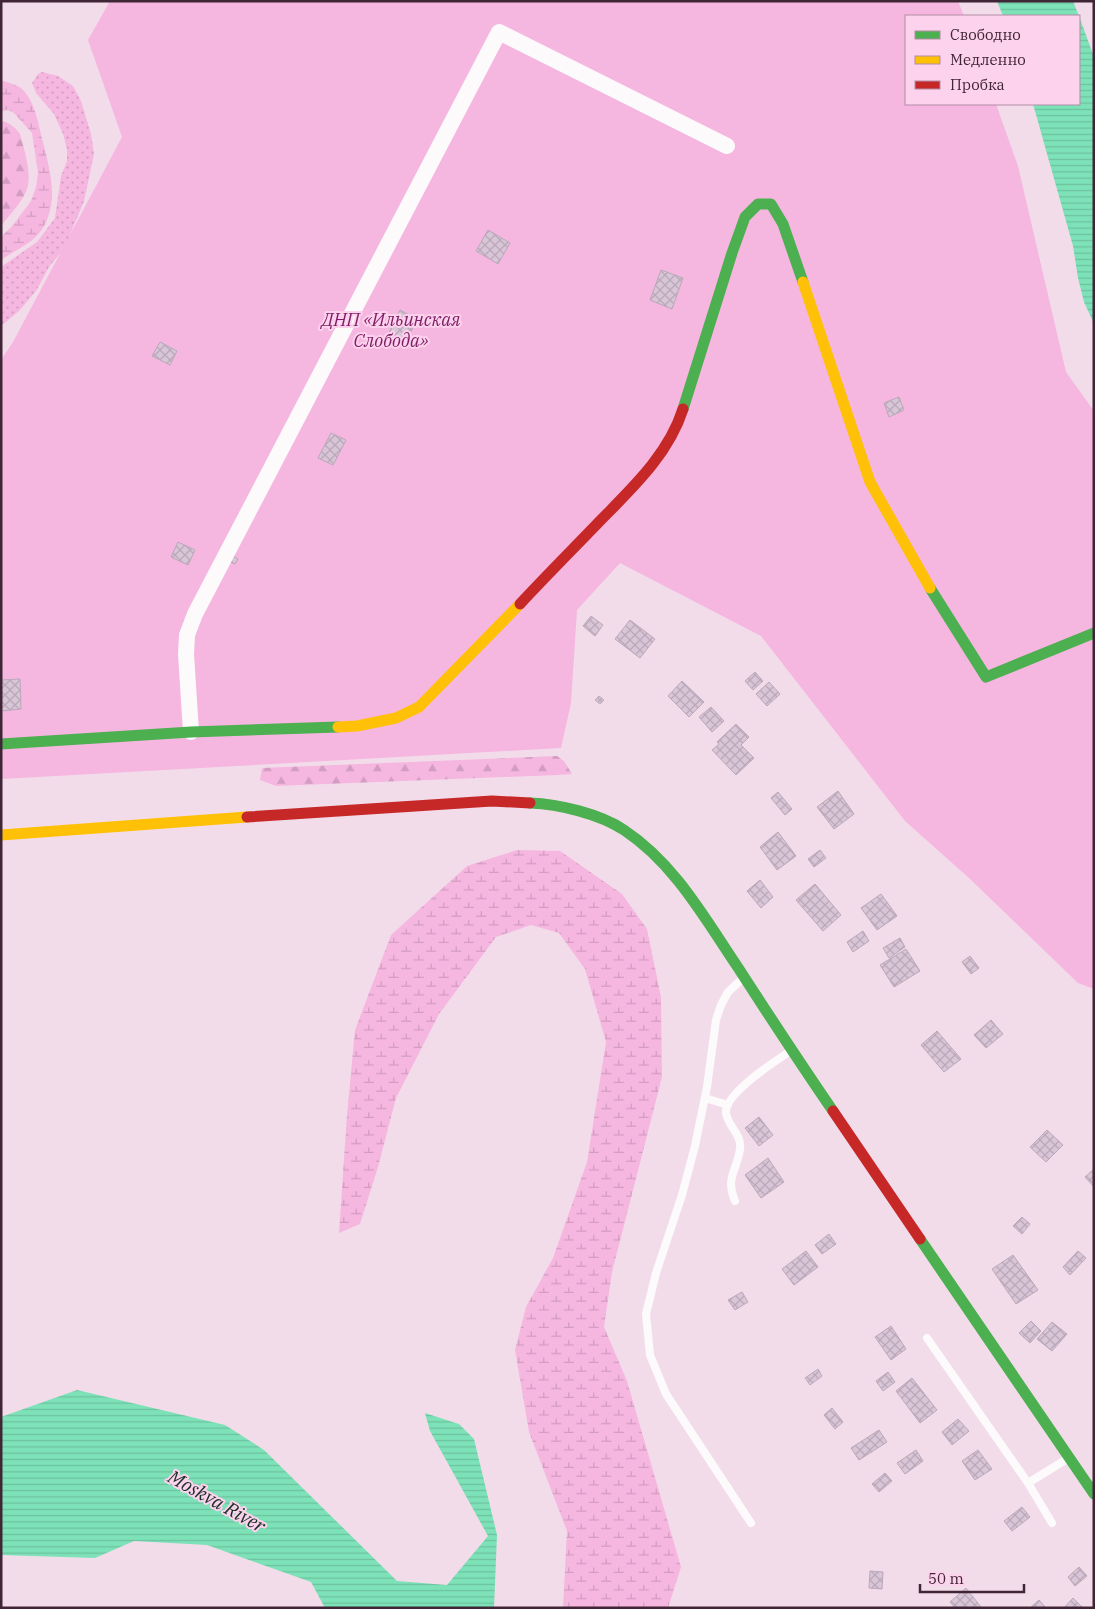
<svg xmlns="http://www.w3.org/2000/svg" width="1095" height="1609" font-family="'IBM Plex Serif',serif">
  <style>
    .grass { fill: url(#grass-dots) }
    .forest { fill: url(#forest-firs) }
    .wetland { fill: url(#wetland-marsh) }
    .garden { fill: #f5b6e0 }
    .water { fill: url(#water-rules) }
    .building { fill: url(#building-cross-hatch); stroke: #bba8b9 }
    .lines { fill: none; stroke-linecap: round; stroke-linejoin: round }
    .lane { stroke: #fdfafc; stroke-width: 8 }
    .street { stroke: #fdfafc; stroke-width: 16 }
    .fast { stroke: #4caf50; stroke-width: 11 }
    .slow { stroke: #ffc107; stroke-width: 11 }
    .jam { stroke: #c62828; stroke-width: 11 }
    .labels { text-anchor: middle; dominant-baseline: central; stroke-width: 4; stroke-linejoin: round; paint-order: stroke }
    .park-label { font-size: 18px; font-style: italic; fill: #7f1d66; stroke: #fdd2ed }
    .water-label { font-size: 19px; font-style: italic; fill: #172f23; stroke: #fdd2ed }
  </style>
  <defs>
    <pattern id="grass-dots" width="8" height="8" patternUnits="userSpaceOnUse" patternTransform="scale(1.25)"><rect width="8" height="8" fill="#f5b6e0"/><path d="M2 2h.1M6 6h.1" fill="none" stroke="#d39cc1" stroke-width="1.8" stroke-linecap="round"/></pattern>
    <pattern id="forest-firs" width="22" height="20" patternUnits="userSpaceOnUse" patternTransform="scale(1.25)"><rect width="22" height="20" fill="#f5b6e0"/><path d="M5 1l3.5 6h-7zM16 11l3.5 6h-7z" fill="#d39cc1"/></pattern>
    <pattern id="wetland-marsh" width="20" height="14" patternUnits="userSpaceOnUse" patternTransform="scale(1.25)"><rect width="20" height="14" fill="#f5b6e0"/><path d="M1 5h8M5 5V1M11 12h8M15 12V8" fill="none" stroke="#d39cc1"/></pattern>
    <pattern id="water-rules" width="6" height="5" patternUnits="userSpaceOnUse" patternTransform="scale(1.25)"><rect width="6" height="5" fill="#7de2b8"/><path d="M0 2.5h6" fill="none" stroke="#6dc29f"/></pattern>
    <pattern id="building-cross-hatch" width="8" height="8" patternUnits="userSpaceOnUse" patternTransform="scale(1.25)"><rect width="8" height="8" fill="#d8c5d7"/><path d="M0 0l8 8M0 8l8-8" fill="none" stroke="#baa9b9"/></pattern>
  </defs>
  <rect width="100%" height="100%" fill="#f3dcea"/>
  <path class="grass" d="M 42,72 L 58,76 L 73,86 L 81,101 L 91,134 L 94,154 L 84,201 L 65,247 L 49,267 L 36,291 L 19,311 L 1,326 L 1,267 L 37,242 L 55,218 L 61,176 L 67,161 L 67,149 L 63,134 L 54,114 L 36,93 L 32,83 L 38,74 Z"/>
  <path class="forest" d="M 1,121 C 9,122 16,128 20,134 C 24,149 31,170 28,186 C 24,201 10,214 1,226 Z
    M 557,756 L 564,761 L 572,774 L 558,775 L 276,786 L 260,780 L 262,768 Z"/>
  <path class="wetland" d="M 1,80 C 8,83 16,84 22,89 C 36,103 38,124 43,142 C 50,171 59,200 43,228 C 34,243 15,250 1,260 L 1,237 L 13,225 L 31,201 L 36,187 L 38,173 L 32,133 L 14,113 L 8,110 L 1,111 Z
    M 517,850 L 560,851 L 622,894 L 647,929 L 661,997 L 662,1077 L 612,1272 L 604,1327 L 627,1381 L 681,1567 L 668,1608 L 563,1608 L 567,1531 L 529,1432 L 515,1350 L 526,1307 L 553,1258 L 587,1162 L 606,1042 L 585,969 L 559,933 L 531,925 L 496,937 L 439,1014 L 396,1098 L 378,1167 L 360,1224 L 339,1233 L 347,1115 L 355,1030 L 391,935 L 467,866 Z"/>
  <path class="garden" d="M 110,1 L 958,1 L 964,16 L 906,16 L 906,104 L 996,104 L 1018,166 L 1066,372 L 1094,411 L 1094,989 L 1078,983 L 969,878 L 905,821 L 761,636 L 620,563 L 577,610 L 571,703 L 561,748 L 1,779 L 1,360 L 13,342 L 122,137 L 88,40 Z"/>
  <path class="water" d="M 997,1 L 1073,1 L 1079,16 L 1003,16 Z
    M 1079,16 L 1094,57 L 1094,324 L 1084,302 L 1078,278 L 1073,246 L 1033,104 L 1079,104 Z
    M 77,1390 L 225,1425 L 264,1450 L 397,1581 L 447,1585 L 488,1536 L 430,1431 L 425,1413 L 459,1424 L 474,1439 L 497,1535 L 494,1608 L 325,1608 L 311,1582 L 207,1545 L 134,1541 L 95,1558 L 1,1555 L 1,1417 Z"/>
  <path class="building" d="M 488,230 L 510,243 L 498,264 L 476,251 Z
    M 661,270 L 683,278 L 672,309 L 650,300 Z
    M 400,310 L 417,319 L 403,348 L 386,339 Z
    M 160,342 L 177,351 L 170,365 L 152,356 Z
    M 899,397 L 904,410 L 889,417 L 884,403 Z
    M 331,433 L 346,440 L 333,465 L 318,458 Z
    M 178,542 L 195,550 L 188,565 L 171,557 Z
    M 233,556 L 238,559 L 235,564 L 230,562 Z
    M 591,616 L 603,625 L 595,636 L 583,626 Z
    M 630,620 L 655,639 L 640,658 L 615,639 Z
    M 755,672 L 763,681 L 753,690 L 745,681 Z
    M 20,679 L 21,709 L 1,711 L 1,680 Z
    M 682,681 L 704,702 L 689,717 L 668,696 Z
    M 769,682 L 780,694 L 767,706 L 756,694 Z
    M 599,696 L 604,700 L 600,704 L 595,700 Z
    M 711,707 L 724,721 L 712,732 L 699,717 Z
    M 736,724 L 749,737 L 741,745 L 754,758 L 736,775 L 712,750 L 719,744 L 717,742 Z
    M 838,791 L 854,814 L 834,829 L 817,807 Z
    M 778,792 L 792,809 L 785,815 L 771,798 Z
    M 778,832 L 796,856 L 777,870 L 760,847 Z
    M 820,850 L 826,858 L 814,867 L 808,859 Z
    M 760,880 L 773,897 L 761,908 L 747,891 Z
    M 815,884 L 841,915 L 823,931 L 796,900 Z
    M 881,894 L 897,916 L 877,930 L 861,908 Z
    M 863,931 L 869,941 L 853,952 L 847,942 Z
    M 900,938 L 905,947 L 889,958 L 883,948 Z
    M 906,949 L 920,971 L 894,987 L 880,965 Z
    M 970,956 L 979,968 L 971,974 L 962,962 Z
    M 991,1020 L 1003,1034 L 986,1048 L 974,1035 Z
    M 937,1031 L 961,1059 L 944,1072 L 921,1045 Z
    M 759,1117 L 773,1135 L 759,1146 L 745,1128 Z
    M 1047,1130 L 1063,1145 L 1046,1162 L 1030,1147 Z
    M 768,1158 L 784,1182 L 761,1198 L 745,1175 Z
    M 1094,1169 L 1094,1187 L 1085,1177 Z
    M 1022,1217 L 1030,1224 L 1022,1234 L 1013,1226 Z
    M 829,1234 L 836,1244 L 822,1254 L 815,1245 Z
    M 806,1251 L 818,1267 L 794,1285 L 782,1269 Z
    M 1078,1251 L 1086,1258 L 1070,1275 L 1063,1267 Z
    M 1013,1255 L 1038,1290 L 1016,1304 L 992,1269 Z
    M 742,1292 L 748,1302 L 735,1310 L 728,1300 Z
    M 1031,1321 L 1041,1331 L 1030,1343 L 1019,1333 Z
    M 1052,1322 L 1067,1334 L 1052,1351 L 1037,1339 Z
    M 891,1326 L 906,1349 L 891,1360 L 875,1337 Z
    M 818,1369 L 822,1376 L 810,1385 L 805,1378 Z
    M 888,1372 L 895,1382 L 883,1391 L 876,1381 Z
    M 912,1378 L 937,1410 L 920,1423 L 896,1391 Z
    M 832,1408 L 843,1422 L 835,1429 L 824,1415 Z
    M 958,1419 L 969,1431 L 952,1445 L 942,1432 Z
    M 879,1430 L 887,1442 L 859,1460 L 851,1448 Z
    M 916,1450 L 923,1461 L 905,1474 L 897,1463 Z
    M 978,1450 L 992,1469 L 975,1480 L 962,1461 Z
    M 885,1473 L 892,1481 L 879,1492 L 872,1484 Z
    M 1022,1507 L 1030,1517 L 1012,1531 L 1004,1521 Z
    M 1079,1567 L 1087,1576 L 1075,1586 L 1068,1577 Z
    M 870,1571 L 883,1572 L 882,1589 L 869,1588 Z
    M 966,1588 L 981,1607 L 981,1608 L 955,1608 L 950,1602 Z
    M 1073,1598 L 1083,1608 L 1064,1608 Z
    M 1039,1600 L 1046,1608 L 1030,1608 Z"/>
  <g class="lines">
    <path class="lane" d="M 741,980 L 728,992 L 721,1005 L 716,1020 L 707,1087 L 695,1146 L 682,1195 L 656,1273 L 646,1314 L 650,1355 L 666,1394 L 751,1523
      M 705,1098 L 728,1105
      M 735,1201 C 725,1177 737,1171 740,1149 C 742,1134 728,1127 726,1113 C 724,1094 774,1062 789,1052
      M 927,1338 L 1028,1483 L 1052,1523
      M 1028,1483 L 1067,1459"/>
    <path class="street" d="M 191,732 L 186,654 L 187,635 L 195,614 L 499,32 L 727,146"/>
    <path class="fast" d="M 683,409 L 732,253 L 745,217 L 758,204 L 771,204 L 783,224 L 803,282
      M 930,588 L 986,677 L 1094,633
      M 1,744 L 191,732 L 338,727
      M 530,803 C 559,804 600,814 624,830 C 674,863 704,917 737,966 C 768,1014 800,1063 833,1111
      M 920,1239 L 1094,1494"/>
    <path class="slow" d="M 803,282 L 870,482 L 930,588
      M 338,727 L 357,726 L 396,718 L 419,707 L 520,604
      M 1,835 L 247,817"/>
    <path class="jam" d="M 520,604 C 545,577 571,551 597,524 C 630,490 668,456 683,409
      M 247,817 L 492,801 L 530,803
      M 833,1111 L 920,1239"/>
  </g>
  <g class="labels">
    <g class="park-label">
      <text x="391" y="319">ДНП «Ильинская<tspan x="391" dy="21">Слобода»</tspan></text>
    </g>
    <g class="water-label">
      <text transform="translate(217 1501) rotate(29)">Moskva River</text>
    </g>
  </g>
  <rect width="1095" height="1609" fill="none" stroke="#402537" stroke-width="5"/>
  <rect x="905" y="15" width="175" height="90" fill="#fdd2ed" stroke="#b18da4"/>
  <rect x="915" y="31" width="25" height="8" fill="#4caf50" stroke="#b18da4"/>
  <text x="950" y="40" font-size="15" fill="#402537">Свободно</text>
  <rect x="915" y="56" width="25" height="8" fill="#ffc107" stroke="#b18da4"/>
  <text x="950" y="65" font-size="15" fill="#402537">Медленно</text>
  <rect x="915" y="81" width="25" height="8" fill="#c62828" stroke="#b18da4"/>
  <text x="950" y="90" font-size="15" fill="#402537">Пробка</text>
  <path d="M920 1584v8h104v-8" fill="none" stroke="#402537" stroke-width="2.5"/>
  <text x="928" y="1584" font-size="15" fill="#402537" stroke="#fdd2ed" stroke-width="4" paint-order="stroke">50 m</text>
</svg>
